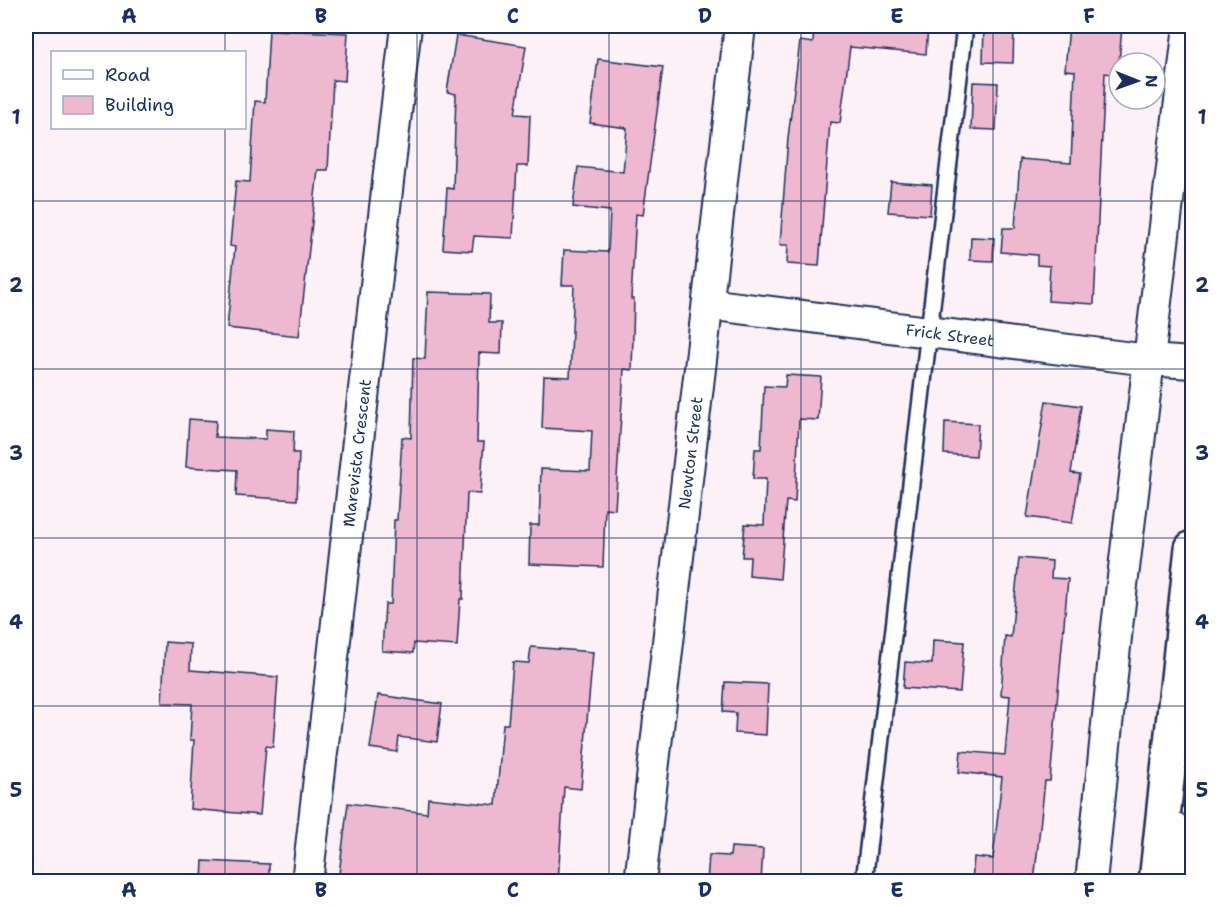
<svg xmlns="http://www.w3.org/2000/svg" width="1218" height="907" font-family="'Shantell Sans',sans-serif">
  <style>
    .building { fill: #eeb8d1; stroke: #1b2f5e; stroke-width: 1.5 }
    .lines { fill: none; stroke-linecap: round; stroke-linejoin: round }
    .lane-casing { stroke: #1b2f5e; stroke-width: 20 }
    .street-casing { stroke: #1b2f5e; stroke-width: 34 }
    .secondary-casing { stroke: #1b2f5e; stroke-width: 38 }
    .lane { stroke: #fff; stroke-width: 15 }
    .street { stroke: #fff; stroke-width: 30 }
    .secondary { stroke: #fff; stroke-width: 33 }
    .grid { fill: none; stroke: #1b2f5e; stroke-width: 1.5; stroke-opacity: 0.55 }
    .labels { text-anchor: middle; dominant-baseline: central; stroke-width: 6; stroke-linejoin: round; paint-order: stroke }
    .street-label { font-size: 16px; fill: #1b2f5e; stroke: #fff }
    .neatline { fill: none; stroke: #1b2f5e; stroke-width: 2 }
    .grid-label { font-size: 20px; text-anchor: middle; font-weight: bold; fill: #1b2f5e }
  </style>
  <rect width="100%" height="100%" fill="#fcf1f6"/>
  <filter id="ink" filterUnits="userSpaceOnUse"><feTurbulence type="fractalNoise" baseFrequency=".0167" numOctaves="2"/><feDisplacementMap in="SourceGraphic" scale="12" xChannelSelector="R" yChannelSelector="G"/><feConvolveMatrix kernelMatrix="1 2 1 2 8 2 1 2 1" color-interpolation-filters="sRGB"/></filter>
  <g filter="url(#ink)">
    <path class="building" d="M 814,26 L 928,26 L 926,54 L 850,47 L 840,123 L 830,122 L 819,266 L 787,264 L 788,245 L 780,245 L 788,138 L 800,41 L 813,43 Z
      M 984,26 L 1014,26 L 1013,63 L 983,62 Z
      M 1069,26 L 1122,26 L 1118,75 L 1105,73 L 1094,304 L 1048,301 L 1050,266 L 1037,265 L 1037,255 L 1001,252 L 1003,228 L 1015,228 L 1020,159 L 1071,163 L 1075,71 L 1065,70 Z
      M 269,30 L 348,33 L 345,81 L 333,80 L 328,170 L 318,170 L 299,336 L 227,328 L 235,247 L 230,246 L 236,181 L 250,182 L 255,101 L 265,102 Z
      M 456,35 L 526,46 L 515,114 L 530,115 L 528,166 L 517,166 L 513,238 L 474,236 L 472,251 L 443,249 L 447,188 L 453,189 L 456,94 L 447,92 Z
      M 598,59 L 663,67 L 643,215 L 636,214 L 631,299 L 634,299 L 632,370 L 624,369 L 615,509 L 605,508 L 603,567 L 529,564 L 530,525 L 539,525 L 541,469 L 590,471 L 592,431 L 542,428 L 544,376 L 570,377 L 574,285 L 562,285 L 564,250 L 608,252 L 610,211 L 573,207 L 578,167 L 623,172 L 627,128 L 590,123 Z
      M 973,82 L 998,83 L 996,130 L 971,129 Z
      M 891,182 L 932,185 L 930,215 L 888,212 Z
      M 971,237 L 994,238 L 993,261 L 970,260 Z
      M 428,292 L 490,294 L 489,323 L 502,323 L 501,354 L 479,353 L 477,442 L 484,442 L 480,494 L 467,493 L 463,599 L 460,599 L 457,646 L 414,643 L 413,653 L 382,651 L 385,604 L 391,604 L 394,520 L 397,520 L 402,437 L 411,438 L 413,358 L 425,359 Z
      M 786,375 L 821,377 L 818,420 L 799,419 L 795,502 L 786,501 L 780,579 L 749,576 L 750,557 L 742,557 L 745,524 L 764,525 L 766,479 L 753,479 L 755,449 L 761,449 L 764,386 L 785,387 Z
      M 1046,401 L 1081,406 L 1071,473 L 1080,474 L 1072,523 L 1027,517 Z
      M 189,419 L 216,421 L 215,437 L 266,439 L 266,429 L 294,431 L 293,453 L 299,453 L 297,500 L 236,496 L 237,470 L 186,467 Z
      M 945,422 L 978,424 L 976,456 L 944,454 Z
      M 1019,558 L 1052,561 L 1051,578 L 1068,579 L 1050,781 L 1045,781 L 1034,882 L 972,882 L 974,857 L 993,859 L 1002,777 L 959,772 L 961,751 L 1005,755 L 1010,696 L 1001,695 L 1005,636 L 1011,637 Z
      M 933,640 L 964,642 L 960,692 L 903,688 L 905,662 L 932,664 Z
      M 165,642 L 191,644 L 190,670 L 278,677 L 273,747 L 266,746 L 260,815 L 190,809 L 194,740 L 190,740 L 192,704 L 162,703 Z
      M 531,647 L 593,652 L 581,789 L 564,787 L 558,882 L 338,882 L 348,803 L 427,813 L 428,798 L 496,805 L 503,724 L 508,724 L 513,662 L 529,663 Z
      M 725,682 L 768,684 L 766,735 L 735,733 L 736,713 L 723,712 Z
      M 378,695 L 442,704 L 437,742 L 399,737 L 397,752 L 370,748 Z
      M 731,847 L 763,849 L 761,882 L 707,882 L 709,855 L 730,856 Z
      M 203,861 L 269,864 L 269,882 L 202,882 Z"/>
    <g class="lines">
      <defs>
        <path id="lane" d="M 864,882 L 965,26"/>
        <g id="street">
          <path id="s1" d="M 708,304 L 1148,360 L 1192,363"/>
          <path id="s2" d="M 307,882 L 406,26"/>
          <path id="s3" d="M 640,882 L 740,26"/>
          <path d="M 1091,882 L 1117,627 L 1189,26"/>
        </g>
        <path id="secondary" d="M 1174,830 L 1181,882
          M 1156,882 L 1192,548"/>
      </defs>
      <use href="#lane" class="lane-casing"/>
      <use href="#street" class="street-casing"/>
      <use href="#secondary" class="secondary-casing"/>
      <use href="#lane" class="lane"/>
      <use href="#street" class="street"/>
      <use href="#secondary" class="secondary"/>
    </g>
  </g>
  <path class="grid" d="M 225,26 L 225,52M 417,26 L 417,882M 609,26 L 609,882M 801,26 L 801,882M 993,26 L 993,882M 225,128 L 225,882M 26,201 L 1192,201M 26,369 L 1192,369M 26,538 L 1192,538M 26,706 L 1192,706"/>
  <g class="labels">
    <g class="street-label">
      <text stroke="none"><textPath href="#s1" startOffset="244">Frick Street</textPath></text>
      <text stroke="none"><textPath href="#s2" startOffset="432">Marevista Crescent</textPath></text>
      <text stroke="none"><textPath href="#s3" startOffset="432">Newton Street</textPath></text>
    </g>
  </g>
  <rect width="1218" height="907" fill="none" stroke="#fff" stroke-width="66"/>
  <rect x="51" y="51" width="195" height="78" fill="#ffffff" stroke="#a4acbf" stroke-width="1.5"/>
  <rect x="63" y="70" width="30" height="9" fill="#ffffff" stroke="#a4acbf" stroke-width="1.5"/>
  <text x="105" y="81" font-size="18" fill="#1b2f5e">Road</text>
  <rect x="63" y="96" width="30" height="18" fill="#eeb8d1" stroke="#a4acbf" stroke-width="1.5"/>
  <text x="105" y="111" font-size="18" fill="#1b2f5e">Building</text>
  <g transform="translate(1137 81) rotate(91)"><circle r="28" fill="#ffffff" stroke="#a4acbf" stroke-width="1.5"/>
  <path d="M0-4.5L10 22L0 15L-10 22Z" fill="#1b2f5e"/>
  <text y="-9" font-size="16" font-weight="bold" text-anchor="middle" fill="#1b2f5e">N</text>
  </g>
  <rect x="33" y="33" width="1152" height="841" class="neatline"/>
  <g class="grid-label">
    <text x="129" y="23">A</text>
    <text x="321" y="23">B</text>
    <text x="513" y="23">C</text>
    <text x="705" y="23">D</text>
    <text x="897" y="23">E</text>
    <text x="1089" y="23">F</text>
    <text x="16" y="124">1</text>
    <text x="1202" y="124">1</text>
    <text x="16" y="292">2</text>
    <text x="1202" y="292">2</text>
    <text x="16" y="460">3</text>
    <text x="1202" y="460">3</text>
    <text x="16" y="629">4</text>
    <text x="1202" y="629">4</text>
    <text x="16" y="797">5</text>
    <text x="1202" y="797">5</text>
    <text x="129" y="897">A</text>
    <text x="321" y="897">B</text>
    <text x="513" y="897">C</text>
    <text x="705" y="897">D</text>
    <text x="897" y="897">E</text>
    <text x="1089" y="897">F</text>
  </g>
</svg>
